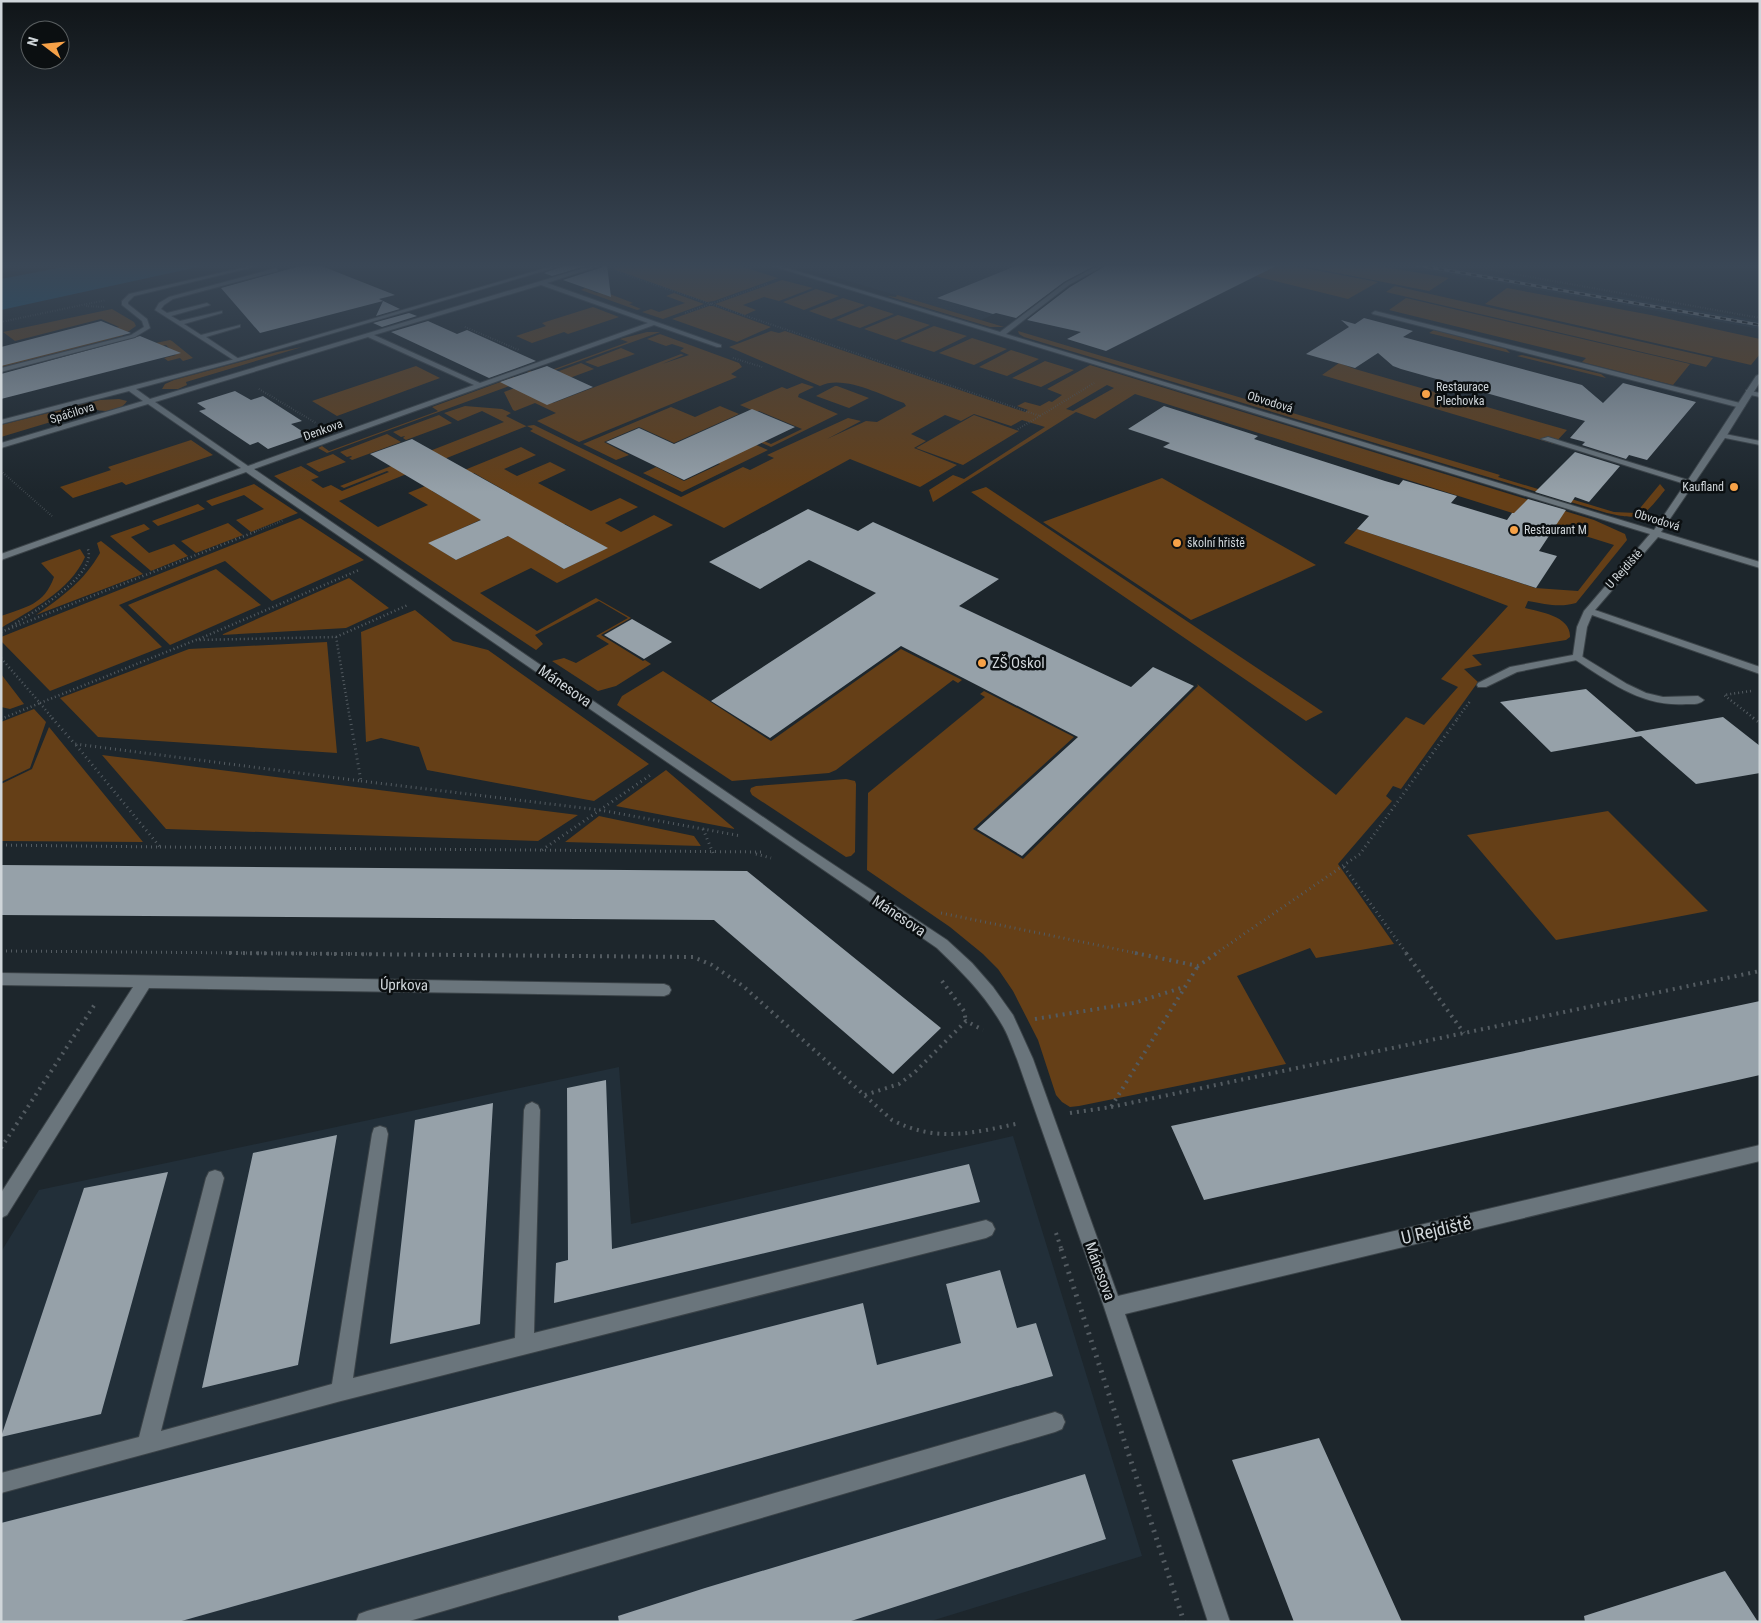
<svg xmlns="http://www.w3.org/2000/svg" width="1761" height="1623" font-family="'Roboto Condensed',sans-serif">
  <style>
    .built { fill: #222f39 }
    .green { fill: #653f17; fill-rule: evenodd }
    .water { fill: #165578 }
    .building { fill: #96a1a9 }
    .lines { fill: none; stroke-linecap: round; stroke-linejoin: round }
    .lane-casing { stroke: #3b4348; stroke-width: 2 }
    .street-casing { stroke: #3b4348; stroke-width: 2 }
    .path-far4 { stroke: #535b61; stroke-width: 2; stroke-dasharray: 0.5 2; stroke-linecap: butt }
    .path-far3 { stroke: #535b61; stroke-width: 2.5; stroke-dasharray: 1 3; stroke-linecap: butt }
    .path-far2 { stroke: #535b61; stroke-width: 3; stroke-dasharray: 1 4; stroke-linecap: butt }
    .path-far1 { stroke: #535b61; stroke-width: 4; stroke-dasharray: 2 5; stroke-linecap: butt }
    .path { stroke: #535b61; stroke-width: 5; stroke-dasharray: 2 6; stroke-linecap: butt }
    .lane { fill: #6a757c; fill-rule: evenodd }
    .street { fill: #6a757c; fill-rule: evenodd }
    .rail-casing { stroke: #899095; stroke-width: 3 }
    .rail { stroke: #0b0f11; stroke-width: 2; stroke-dasharray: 5.5; stroke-linecap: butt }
    .poi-dot { fill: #f7a248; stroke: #0b0f11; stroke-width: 2 }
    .labels { text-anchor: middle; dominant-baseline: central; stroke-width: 5; stroke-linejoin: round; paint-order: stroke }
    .far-poi-label { font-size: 12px; fill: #d0d6da; stroke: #0b0f11; text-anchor: start }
    .far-street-label { font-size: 12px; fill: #d0d6da; stroke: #0b0f11 }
    .poi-label { font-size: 15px; fill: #d0d6da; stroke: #0b0f11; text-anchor: start }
    .street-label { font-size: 15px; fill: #d0d6da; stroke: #0b0f11 }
    .near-street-label { font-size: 18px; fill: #d0d6da; stroke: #0b0f11 }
  </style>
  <rect width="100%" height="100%" fill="#1d262c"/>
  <path class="built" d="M 793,265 L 1082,265 L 1048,280 L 1039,294 L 981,320 Z
    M 1396,265 L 1437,265 L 1760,321 L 1760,329 Z
    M 619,1067 L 631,1224 L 1013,1136 L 1142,1556 L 928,1622 L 1,1622 L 1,1252 L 39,1190 Z"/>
  <path class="green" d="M 624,265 L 737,265 L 778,278 L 714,301 L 707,302 L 613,269 Z
    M 1211,265 L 1288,265 L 1378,282 L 1348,299 Z
    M 1297,265 L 1373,265 L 1449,278 L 1429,291 Z
    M 782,280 L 813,288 L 779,301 L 764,297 L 743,305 L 756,310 L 745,315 L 715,304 Z
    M 1395,286 L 1713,358 L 1706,367 L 1386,292 Z
    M 585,288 L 597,293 L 602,291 L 633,303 L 629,304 L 641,309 L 637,310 L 581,290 Z
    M 1507,288 L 1651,315 L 1760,339 L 1760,354 L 1751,365 L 1485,304 Z
    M 816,289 L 839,296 L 804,310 L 783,302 Z
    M 674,293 L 704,304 L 663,319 L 642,312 L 651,309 L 659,312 L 685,303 L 666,296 Z
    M 897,295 L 1004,327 L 990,327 L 887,296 L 896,297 Z
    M 843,298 L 865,305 L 831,319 L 809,311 Z
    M 1406,298 L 1690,364 L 1673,385 L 1582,362 L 1586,358 L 1389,310 Z
    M 709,306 L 713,306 L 771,327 L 737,342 L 672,319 Z
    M 869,306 L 894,314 L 860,328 L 836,320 Z
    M 593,307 L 619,317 L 568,334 L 564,332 L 532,343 L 516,336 L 546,326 L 542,323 Z
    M 112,309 L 134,322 L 136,326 L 122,336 L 1,369 L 1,358 L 119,327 L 101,319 L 15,341 L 3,332 Z
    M 898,315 L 930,325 L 896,340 L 864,329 Z
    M 934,326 L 967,336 L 934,352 L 900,341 Z
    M 1434,330 L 1506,349 L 1510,353 L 1429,333 Z
    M 771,331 L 779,333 L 785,331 L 1025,412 L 1028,410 L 1017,406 L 1025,402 L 1040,406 L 1049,401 L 1052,402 L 1062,395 L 1047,389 L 1090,365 L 1594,520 L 1625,534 L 1627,540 L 1576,603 C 1559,608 1546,604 1528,601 L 1525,608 C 1540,612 1571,616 1570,637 L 1566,640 L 1472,655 L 1482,665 L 1464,669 L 1478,682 L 1401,789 L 1393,786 L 1386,796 L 1392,801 L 1338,864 L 1394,944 L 1316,958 L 1310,948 L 1237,976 L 1286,1064 L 1079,1106 L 1070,1107 L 1062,1102 L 1056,1095 L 1038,1040 L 1013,991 L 998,969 L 983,954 L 950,927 L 867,870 L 868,793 L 985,697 L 980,694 L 984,691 L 1074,737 L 973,829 L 1023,859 L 1198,686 L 1197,684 L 1336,795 L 1406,717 L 1424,725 L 1458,687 L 1441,679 L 1508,606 L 1344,543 L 1357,529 L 1535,588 L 1578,591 L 1614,545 L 1135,394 L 1095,419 L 1076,412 L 933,502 L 929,490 L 953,475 L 964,479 L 1045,427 L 1022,420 L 1011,426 L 974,414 L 961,421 L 945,415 L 911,434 L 926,441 L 914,448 L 957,465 L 920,487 L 850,459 L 724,528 L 530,431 L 533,429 L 527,426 L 339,501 L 378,527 L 428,505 L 408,493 L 521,447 L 536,455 L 504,469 L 517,476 L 550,462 L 566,470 L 538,483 L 591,511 L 620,498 L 638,507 L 605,523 L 621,532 L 654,515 L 673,525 L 557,583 L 531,568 L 480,593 L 537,631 L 596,598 L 631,618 L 601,635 L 643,661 L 645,660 L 651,664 L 616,686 L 598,691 L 552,661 L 564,658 L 576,663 L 609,644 L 596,636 L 628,618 L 599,601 L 535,635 L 543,644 L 536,650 L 274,476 L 301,466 L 319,477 L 311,480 L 323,488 L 331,485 L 342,491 L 389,472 L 387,471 L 344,488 L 340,486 L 504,422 L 482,411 L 458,421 L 444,413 L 465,406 L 502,409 L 511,413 L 506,416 L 526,426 L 534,425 L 681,497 L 743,467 L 750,470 L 774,458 L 767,455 L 848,418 L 861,421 L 827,439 L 866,421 L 877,422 L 906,406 L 904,403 C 881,395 843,374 820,386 L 729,347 ZM 1107,385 L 1114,388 L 1073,411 L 1066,409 ZM 474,473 L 511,494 L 541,535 L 565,524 L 607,548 L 564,569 L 522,544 L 517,532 L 456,560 L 429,543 L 489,516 L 476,509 L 468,512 L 432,491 Z
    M 1018,331 L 1500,475 L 1498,477 L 1614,512 L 1636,513 L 1660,484 L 1665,490 C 1643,517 1642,521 1607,513 L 1024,337 L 1019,334 Z
    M 647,332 L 660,332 L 536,377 L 527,372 L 530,371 L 538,375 L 628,342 L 620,339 Z
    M 660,334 L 739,363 L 742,367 L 731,374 L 737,377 L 579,442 L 537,421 L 556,413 L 535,403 L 515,411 L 513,410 L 504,392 L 538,379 L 531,393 L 553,403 L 681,354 L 684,355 L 662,364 L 689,355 L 680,351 L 684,348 L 672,344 L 666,346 L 647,339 Z
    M 972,338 L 1007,349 L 974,365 L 939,353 Z
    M 170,340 L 172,341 L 193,358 L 183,361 L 180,358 L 168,361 L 164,358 L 176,355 L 166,345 L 150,349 L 146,345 Z
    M 302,347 L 186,382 L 187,385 L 178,389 L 162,389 L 165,384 L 174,380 L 277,352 Z
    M 621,348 L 635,354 L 598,367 L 585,362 Z
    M 1011,350 L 1039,359 L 1007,376 L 979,367 Z
    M 1522,355 L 1601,374 L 1606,378 L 1517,356 Z
    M 1045,361 L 1074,370 L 1041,387 L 1012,378 Z
    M 581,363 L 594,369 L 556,383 L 543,377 Z
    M 1339,363 L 1355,369 L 1567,430 L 1554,444 L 1322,375 Z
    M 416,366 L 440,378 L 337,416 L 312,401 Z
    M 514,377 L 523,381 L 327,453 L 318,448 L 322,446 L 329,451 L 438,411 L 432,407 Z
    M 802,383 L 814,387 L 799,394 L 798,397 L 838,414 L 771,447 L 739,433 L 742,432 L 771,444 L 802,429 L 759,411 L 756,412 L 740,405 L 782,387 L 787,389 Z
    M 835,386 L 837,386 L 869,398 L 849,408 L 816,396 Z
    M 119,399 L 127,401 C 121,411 105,413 94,409 L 1,437 L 1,425 L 100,400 Z
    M 720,406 L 739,414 L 674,443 L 639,427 L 604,442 L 629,455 L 616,460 L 583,444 L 671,407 L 695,417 Z
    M 439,415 L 452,423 L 406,440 L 403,438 L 405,436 L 401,437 L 393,432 Z
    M 974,415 L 1019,431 L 963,465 L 916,448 Z
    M 721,430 L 768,450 L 682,492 L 643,473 L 656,467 L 684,481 L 720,464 L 684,447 Z
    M 387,434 L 401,442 L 352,460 L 349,458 L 352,457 L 351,456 L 347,457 L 340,452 Z
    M 191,440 L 213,455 L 126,485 L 122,482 L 73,498 L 60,487 L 111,470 L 108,467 Z
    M 333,454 L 346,462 L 319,472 L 306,464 Z
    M 1162,478 L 1316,565 L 1191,620 L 1043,522 Z
    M 254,484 L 298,513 L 251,532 L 236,520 L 264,509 L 244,495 L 212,506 L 206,501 Z
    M 986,487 L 1323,712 L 1306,721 L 971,492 Z
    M 198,504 L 205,509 L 158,526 L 152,521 Z
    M 300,518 L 364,560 L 272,601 L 225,561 L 119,605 L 162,647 L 50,691 L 1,641 L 1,637 Z
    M 228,523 L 243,535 L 196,553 L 181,541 Z
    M 144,524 L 150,529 L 131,537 L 149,553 L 174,544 L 188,556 L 151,571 L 110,536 Z
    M 101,541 L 143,574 L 36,615 C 62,597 84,581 100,553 L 97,543 Z
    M 80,549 L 85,557 C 70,591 31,610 1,628 L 1,616 C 26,607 44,605 54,577 L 41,563 Z
    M 216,569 L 261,605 L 170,645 L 128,605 Z
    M 349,578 L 389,608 L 346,628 L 221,635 Z
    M 415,610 L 453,641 L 488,650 L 649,764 L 594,801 L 427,770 L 419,747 L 381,738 L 366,742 L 361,632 Z
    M 327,642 L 337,753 L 98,737 L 60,698 L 189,649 Z
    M 901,649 L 962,680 L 958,683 L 953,680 L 836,770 L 829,773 L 732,781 L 617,705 L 622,696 L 663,671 L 771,741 Z
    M 1,674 L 24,704 L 10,709 L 1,707 Z
    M 34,709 L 46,722 L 30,768 L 1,782 L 1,722 Z
    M 49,727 L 143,842 L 1,841 L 1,784 L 32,769 Z
    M 102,755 L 578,815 L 538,841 L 166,829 Z
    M 666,770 L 735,829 L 616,806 Z
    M 846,779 L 855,781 L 856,784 L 855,852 L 851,856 L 846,857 L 752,795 L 750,791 L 751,788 L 756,786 Z
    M 1608,811 L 1708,911 L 1556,940 L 1467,835 Z
    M 599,816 L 694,836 L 701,846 L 565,842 Z"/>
  <path class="water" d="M 74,265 L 207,265 L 1,310 L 1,279 Z"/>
  <path class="building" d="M 304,265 L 319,265 L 395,295 L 379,299 L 400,309 L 376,316 L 383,301 L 260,333 L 221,288 Z
    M 566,265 L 589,265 L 552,276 L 544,273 Z
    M 604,265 L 607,265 L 611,297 L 563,280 L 603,267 Z
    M 1018,265 L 1096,265 L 1064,282 L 1016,318 L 996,313 L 993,314 L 937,298 Z
    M 1107,265 L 1278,265 L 1106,351 L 1067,339 L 1081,332 L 1027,320 L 1070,287 Z
    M 409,313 L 417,316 L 382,327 L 373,323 Z
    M 1364,318 L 1413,331 L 1403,337 L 1582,385 L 1603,403 L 1623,383 L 1696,402 L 1647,460 L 1629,455 L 1626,459 L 1582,445 L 1585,442 L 1570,438 L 1585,421 L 1401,369 L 1393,366 L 1378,353 L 1355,368 L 1306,354 L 1349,327 L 1341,320 L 1355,324 Z
    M 101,321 L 131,333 L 1,366 L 1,347 Z
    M 428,321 L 457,334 L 467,330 L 536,361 L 489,378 L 391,332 Z
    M 140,336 L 181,353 L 1,399 L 1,374 Z
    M 547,366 L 593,387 L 547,405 L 500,382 Z
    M 235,391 L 251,400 L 263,396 L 302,421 L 291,424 L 308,435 L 268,449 L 258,442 L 250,445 L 199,411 L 206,409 L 197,403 Z
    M 1164,406 L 1258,436 L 1254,439 L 1385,481 L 1399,485 L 1403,480 L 1457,496 L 1451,503 L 1507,520 L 1512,513 L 1514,513 L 1528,499 L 1566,510 L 1539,551 L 1557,556 L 1536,588 L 1357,529 L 1369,516 L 1163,447 L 1170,443 L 1128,429 Z
    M 752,409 L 795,427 L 684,480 L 606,442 L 639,428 L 674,444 Z
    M 412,439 L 564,524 L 608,548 L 564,569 L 508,536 L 456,560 L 428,543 L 481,520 L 370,454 Z
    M 1575,452 L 1620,466 L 1589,502 L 1575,497 L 1571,503 L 1535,492 Z
    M 808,509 L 858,531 L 873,522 L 999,579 L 959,606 L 1131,687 L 1153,667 L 1194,686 L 1022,856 L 977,829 L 1078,737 L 901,646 L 770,738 L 711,701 L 876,593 L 809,560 L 760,589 L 709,562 Z
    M 632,619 L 672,642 L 644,659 L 604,635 Z
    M 1586,689 L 1636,732 L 1723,717 L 1760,746 L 1760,773 L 1696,784 L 1641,736 L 1551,752 L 1500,702 Z
    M 1,865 L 747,871 L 941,1028 L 893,1074 L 714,920 L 1,915 Z
    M 1760,1001 L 1760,1075 L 1204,1200 L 1171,1126 Z
    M 606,1080 L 612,1249 L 969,1164 L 980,1202 L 554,1303 L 556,1263 L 568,1260 L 567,1088 Z
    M 493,1103 L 480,1324 L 390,1344 L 415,1120 Z
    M 337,1135 L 298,1365 L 202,1388 L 253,1153 Z
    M 168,1172 L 101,1414 L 1,1437 L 84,1188 Z
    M 1000,1270 L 1017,1328 L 1036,1323 L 1053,1376 L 178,1622 L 1,1622 L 1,1523 L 863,1303 L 877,1365 L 961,1343 L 946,1284 Z
    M 1319,1438 L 1402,1622 L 1294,1622 L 1232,1460 Z
    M 1085,1474 L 1106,1539 L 848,1622 L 619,1622 L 618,1616 L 705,1588 Z
    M 1725,1571 L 1758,1622 L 1585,1622 L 1584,1616 Z"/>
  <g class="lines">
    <defs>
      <path id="lane" d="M 276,268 L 278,271 L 173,299 L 164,305 L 161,309 L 167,313 L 207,303 L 210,305 L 171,316 L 180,321 L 222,311 L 222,313 L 184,324 L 201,335 L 240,325 L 240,327 L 206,337 L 239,359 L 239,361 L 235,361 L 155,310 L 159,303 L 169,297 Z
        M 1375,311 L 1744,404 L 1745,406 L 1741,408 L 1373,314 L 1372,313 Z
        M 1746,390 L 1760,393 L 1760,397 L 1746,394 Z
        M 1720,433 L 1760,441 L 1760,445 L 1720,437 Z
        M 1578,654 L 1627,684 L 1646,693 L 1663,697 L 1698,696 L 1704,700 C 1699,705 1692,704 1686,704 C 1641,707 1610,682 1574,659 L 1573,657 L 1574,655 Z"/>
      <path id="street" d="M 254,265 L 262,265 L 134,296 L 128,302 L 128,304 L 147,319 L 150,328 L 135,337 L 1,372 L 1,368 L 131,335 L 144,327 L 142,321 L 122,305 L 122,301 L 129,294 Z
        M 556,265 L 564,265 L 239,361 L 136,389 L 150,399 L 594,265 L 602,265 L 547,283 L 721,345 L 721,347 L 717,347 L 654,325 L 254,469 L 801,843 L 947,940 L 972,963 L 993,987 L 1013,1015 L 1033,1059 L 1118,1296 L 1760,1145 L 1760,1161 L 1125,1314 L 1230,1622 L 1208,1622 L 1104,1307 L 1017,1059 C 1012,1047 1008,1034 1001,1023 C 984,994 961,971 937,948 L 246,472 L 1,560 L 1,554 L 241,468 L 148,404 L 1,448 L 1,443 L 143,401 L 129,391 L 1,424 L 1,420 L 235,359 ZM 541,285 L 648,323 L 480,383 L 374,335 ZM 368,337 L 474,385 L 248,466 L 155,402 Z
        M 769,265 L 777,265 L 1000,332 L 1065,283 L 1099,265 L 1105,265 L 1069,285 L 1006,334 L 1654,530 L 1685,484 L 1541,439 L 1548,437 L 1688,480 L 1756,376 L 1760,374 L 1760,382 L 1727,435 L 1661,532 L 1760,562 L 1760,568 L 1658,537 L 1595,610 L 1760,667 L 1760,674 L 1592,615 L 1587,627 L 1582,659 L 1517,672 L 1486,687 L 1478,687 L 1477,685 L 1478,683 L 1510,667 L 1573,655 L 1577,627 L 1584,611 L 1650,534 Z
        M 1,973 L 664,984 L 669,986 L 671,990 L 669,994 L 664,996 L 149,988 L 7,1215 L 1,1218 L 1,1193 L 133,987 L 1,985 Z
        M 532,1102 L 538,1105 L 540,1110 L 534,1333 L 986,1220 L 992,1223 L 995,1229 L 992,1235 L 986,1238 L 341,1401 L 1,1493 L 1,1473 L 139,1437 L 206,1178 L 209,1172 L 215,1170 L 221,1172 L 224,1178 L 161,1431 L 332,1384 L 372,1134 L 374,1128 L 380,1126 L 386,1128 L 388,1134 L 353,1378 L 515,1338 L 524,1110 L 526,1105 Z
        M 1055,1412 L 1062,1415 L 1065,1422 L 1062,1429 L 1055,1432 L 406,1622 L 356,1622 L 359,1614 L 367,1611 Z"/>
    </defs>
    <use href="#lane" class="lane-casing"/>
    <use href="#street" class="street-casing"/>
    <path class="path-far4" d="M 738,265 L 754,270
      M 1464,265 L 1760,318
      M 1,272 L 37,265
      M 618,272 L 711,304 L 685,313
      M 767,284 L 711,304 L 1040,416 L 1094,383
      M 86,306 L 105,307
      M 1,322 L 106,300
      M 465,327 L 519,350
      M 733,358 L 762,367
      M 259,389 L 316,423
      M 1018,429 L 1040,416
      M 1,471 L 53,517
      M 254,532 L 284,520"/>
    <path class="path-far3" d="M 12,626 C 31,613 101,574 87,547
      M 1,632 L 257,531
      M 336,637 L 408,605
      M 199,639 L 359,570
      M 1,658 L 40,703
      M 1751,691 L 1724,695 L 1755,719
      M 40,703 L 53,719
      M 40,703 L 196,640 L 336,637 L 350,719
      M 1,719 L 40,703
      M 1457,719 L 1471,700"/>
    <path class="path-far2" d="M 52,718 L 75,744 L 361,781 L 350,718
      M 1753,718 L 1760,723
      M 1,719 L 5,718
      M 361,781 L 600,810 L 741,836
      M 703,829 L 713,853
      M 1,845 L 160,847 L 76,745
      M 160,847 L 764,852
      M 542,850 L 652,774
      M 756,854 L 771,858
      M 1344,867 L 1407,954
      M 941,913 L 1141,954
      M 1,951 L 373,954
      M 1215,954 L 1360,854 L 1458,718"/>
    <path class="path-far1" d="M 229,953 L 693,957 L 712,965 L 743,986 L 892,1120 C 937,1143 973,1133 1020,1123
      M 1135,953 L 1198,966 L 1217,953
      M 1406,953 L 1464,1033
      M 942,981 L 964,1011 L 966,1021
      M 1035,1019 L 1134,1003 L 1184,987
      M 865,1095 L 899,1084 L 915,1072 L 966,1021 L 983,1030
      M 1111,1107 L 1760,971
      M 1070,1113 L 1111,1107 L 1198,966
      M 1,1148 L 95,1004
      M 1056,1233 L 1062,1251"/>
    <path class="path" d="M 1061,1249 L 1184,1622"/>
    <use href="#lane" class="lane"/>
    <use href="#street" class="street"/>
    <defs>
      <path id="rail" d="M 1417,265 L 1760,325"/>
    </defs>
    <use href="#rail" class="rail-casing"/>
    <use href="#rail" class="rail"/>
  </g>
  <linearGradient id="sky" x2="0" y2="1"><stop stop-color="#101518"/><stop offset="0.54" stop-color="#3a4756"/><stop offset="1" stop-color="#3a4756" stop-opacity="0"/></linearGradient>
  <rect width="1761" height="492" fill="url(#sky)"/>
  <g class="poi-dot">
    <circle cx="1426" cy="394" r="5"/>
    <circle cx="1734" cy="487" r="5"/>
    <circle cx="1514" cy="530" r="5"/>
    <circle cx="1177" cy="543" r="5"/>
    <circle cx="982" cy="663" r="5"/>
  </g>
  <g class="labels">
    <g class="far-poi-label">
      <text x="1436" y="387">Restaurace<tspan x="1436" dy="14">Plechovka</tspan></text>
      <text x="1724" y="487" text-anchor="end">Kaufland</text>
      <text x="1524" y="530">Restaurant M</text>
      <text x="1187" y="543">školní hřiště</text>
    </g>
    <g class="far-street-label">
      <text transform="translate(1270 402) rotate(17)">Obvodová</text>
      <text transform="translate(72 413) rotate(-17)">Spáčilova</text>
      <text transform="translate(323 430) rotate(-20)">Denkova</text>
      <text transform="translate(1657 520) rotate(17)">Obvodová</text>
      <text transform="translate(1624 569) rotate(-48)">U Rejdiště</text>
    </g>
    <g class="poi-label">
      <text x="992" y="663">ZŠ Oskol</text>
    </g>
    <g class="street-label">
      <text transform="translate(565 686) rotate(35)">Mánesova</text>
      <text transform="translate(899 916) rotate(34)">Mánesova</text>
      <text transform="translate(404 985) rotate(1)">Úprkova</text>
      <text transform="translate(1100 1271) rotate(70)">Mánesova</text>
    </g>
    <g class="near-street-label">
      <text transform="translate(1436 1230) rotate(-13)">U Rejdiště</text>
    </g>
  </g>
  <rect width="1761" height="1623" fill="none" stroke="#d0d6da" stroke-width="5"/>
  <g transform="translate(45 45) rotate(286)"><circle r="24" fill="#0b0f11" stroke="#5a5f61"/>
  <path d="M0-4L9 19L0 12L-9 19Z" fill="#f7a248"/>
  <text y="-8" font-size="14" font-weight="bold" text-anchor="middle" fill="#d0d6da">N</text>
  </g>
</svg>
